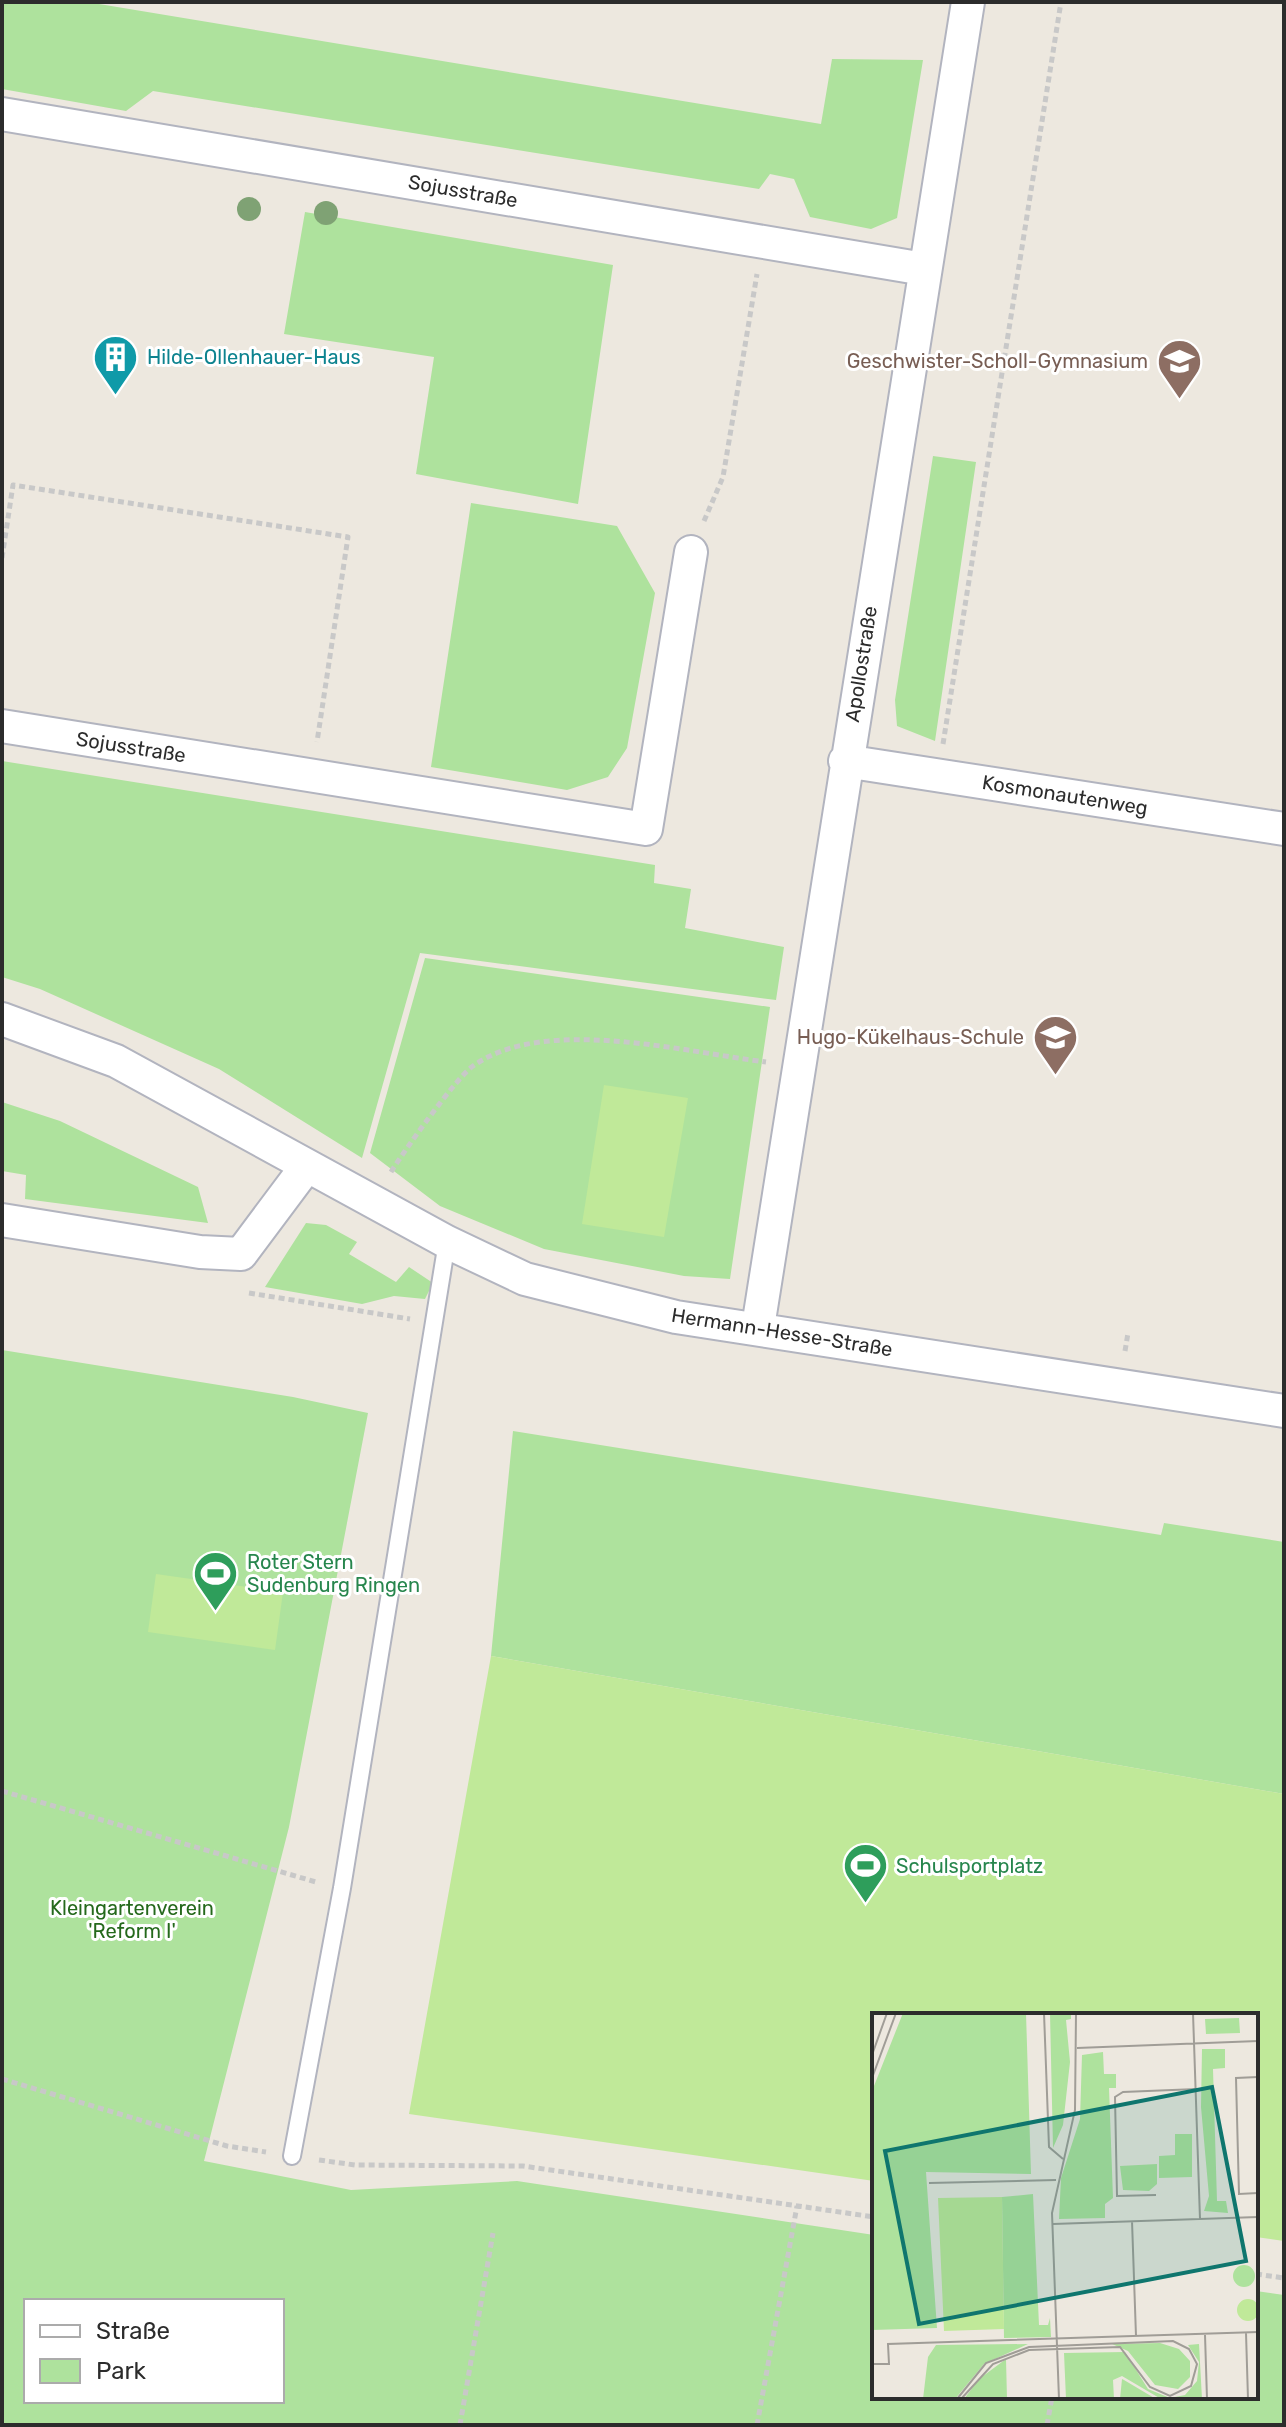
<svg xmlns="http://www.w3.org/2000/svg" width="1286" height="2427" font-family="Rubik,sans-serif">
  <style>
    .green { fill: #aee29d; fill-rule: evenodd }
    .pitch { fill: #c0e999 }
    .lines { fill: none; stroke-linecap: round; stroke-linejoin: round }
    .lane-casing { stroke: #b2b4bf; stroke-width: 20 }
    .street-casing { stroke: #b2b4bf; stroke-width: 36 }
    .path { stroke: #c8c8c8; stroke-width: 5; stroke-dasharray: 6 4; stroke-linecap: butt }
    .lane { stroke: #fff; stroke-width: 16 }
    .street { stroke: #fff; stroke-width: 32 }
    .tree { fill: #7fa274 }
    .labels { text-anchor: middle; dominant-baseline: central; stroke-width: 6; stroke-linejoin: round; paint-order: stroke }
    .street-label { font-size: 20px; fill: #2c2c2c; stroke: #fff }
    .culture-label { font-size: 20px; fill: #0d838f; stroke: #fff; text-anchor: start }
    .education-label { font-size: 20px; fill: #785e54; stroke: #fff; text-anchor: end }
    .leisure-label { font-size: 20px; fill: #27864d; stroke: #fff; text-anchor: start }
    .park-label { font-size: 20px; fill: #25691c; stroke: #fff }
    .inset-road { fill: none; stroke: #a09d97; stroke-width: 2 }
    .view { fill: #0f766e; fill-opacity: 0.15; stroke: #0f766e; stroke-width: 4 }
    .inset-edge { fill: none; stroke: #2c2c2c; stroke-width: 4 }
  </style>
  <rect width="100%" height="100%" fill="#ede8df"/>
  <path class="green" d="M 2,2 L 87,2 L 821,124 L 832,59 L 923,60 L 897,218 L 871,229 L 810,217 L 794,179 L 770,174 L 759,189 L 153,91 L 126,111 L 2,89 Z
    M 305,212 L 613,265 L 578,504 L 416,474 L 434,357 L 284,334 Z
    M 933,456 L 976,462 L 935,741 L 897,726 L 895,700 Z
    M 471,503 L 617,526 L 655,593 L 627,748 L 608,777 L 567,790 L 431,767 Z
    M 2,761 L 655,865 L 654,883 L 691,889 L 685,928 L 784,947 L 776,1000 L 420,953 L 362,1158 L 219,1069 L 40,989 L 2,977 Z
    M 425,958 L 770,1007 L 730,1279 L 684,1276 L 544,1249 L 440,1206 L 370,1153 Z
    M 2,1102 L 60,1121 L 198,1187 L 208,1223 L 25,1199 L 26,1175 L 2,1171 Z
    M 306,1223 L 326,1225 L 357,1242 L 349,1254 L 396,1282 L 409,1267 L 433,1283 L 425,1299 L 394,1296 L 362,1304 L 265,1287 Z
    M 2,1350 L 293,1397 L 368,1413 L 289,1827 L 204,2161 L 351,2190 L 517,2181 L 874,2235 L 874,2397 L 1256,2397 L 1256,2291 L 1284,2295 L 1284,2425 L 2,2425 ZM 26,2301 L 282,2301 L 282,2401 L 26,2401 Z
    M 513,1431 L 1161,1535 L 1164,1523 L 1284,1542 L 1284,1794 L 491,1656 Z"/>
  <path class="pitch" d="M 604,1085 L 688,1098 L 664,1237 L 582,1224 Z
    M 156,1574 L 283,1592 L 275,1650 L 148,1632 Z
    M 491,1656 L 1284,1794 L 1284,2241 L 1256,2237 L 1256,2015 L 874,2015 L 874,2181 L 409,2114 Z"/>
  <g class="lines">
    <defs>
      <path id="lane" d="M 292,2156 L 342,1888 L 447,1242"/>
      <path id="street" d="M 2,114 L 924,269
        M 2,726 L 646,829 L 691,552
        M 845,761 L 1284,829
        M 2,1019 L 116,1061 L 447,1242 L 525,1279 L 676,1317 L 1284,1411
        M 2,1220 L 200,1252 L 241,1254 L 306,1167
        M 758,1327 L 968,2"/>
    </defs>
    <use href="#lane" class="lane-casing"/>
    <use href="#street" class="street-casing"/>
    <path class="path" d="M 704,521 L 723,477 L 757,274
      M 2,558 L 13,485 L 348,537 L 317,742
      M 943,744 L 1061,2
      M 391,1172 C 404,1151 456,1078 473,1066 C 544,1015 684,1052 766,1062
      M 249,1293 L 410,1319
      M 1125,1351 L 1128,1333
      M 2,1791 L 316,1882
      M 2,2079 L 227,2146 L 266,2152
      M 319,2160 L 355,2165 L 523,2166 L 874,2217
      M 1256,2274 L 1284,2278
      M 460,2425 L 493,2233
      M 757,2425 L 797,2206
      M 1047,2425 L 1052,2397"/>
    <use href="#lane" class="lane"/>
    <use href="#street" class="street"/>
  </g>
  <g class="tree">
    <circle cx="249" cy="209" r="12"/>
    <circle cx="326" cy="213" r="12"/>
  </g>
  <defs>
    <symbol id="building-pin" viewBox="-11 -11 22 30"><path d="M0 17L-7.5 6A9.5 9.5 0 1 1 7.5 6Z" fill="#0f9aa8" stroke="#fff"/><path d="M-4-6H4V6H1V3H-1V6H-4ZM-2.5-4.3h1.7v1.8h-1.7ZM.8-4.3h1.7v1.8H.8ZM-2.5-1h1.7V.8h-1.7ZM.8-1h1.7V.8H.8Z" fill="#fff"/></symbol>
    <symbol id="school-pin" viewBox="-11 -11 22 30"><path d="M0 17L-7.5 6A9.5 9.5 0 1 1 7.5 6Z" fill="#8d6e63" stroke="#fff"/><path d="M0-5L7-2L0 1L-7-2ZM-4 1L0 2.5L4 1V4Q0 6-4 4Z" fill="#fff"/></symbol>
    <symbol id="stadium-pin" viewBox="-11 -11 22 30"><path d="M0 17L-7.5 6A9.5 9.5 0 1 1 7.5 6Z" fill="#2e9e5b" stroke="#fff"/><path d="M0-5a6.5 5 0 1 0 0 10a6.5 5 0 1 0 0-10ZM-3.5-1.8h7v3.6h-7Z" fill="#fff"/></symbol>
  </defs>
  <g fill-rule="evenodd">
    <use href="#building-pin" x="90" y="332" width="51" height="69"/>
    <use href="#school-pin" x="1154" y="336" width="51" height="69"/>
    <use href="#school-pin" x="1030" y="1012" width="51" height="69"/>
    <use href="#stadium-pin" x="190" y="1548" width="51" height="69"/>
    <use href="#stadium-pin" x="840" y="1840" width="51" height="69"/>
  </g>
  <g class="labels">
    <g class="street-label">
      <text transform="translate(463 191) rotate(10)">Sojusstraße</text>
      <text transform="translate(861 664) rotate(-81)">Apollostraße</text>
      <text transform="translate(131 747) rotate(9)">Sojusstraße</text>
      <text transform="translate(1065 795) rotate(9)">Kosmonautenweg</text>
      <text transform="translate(782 1332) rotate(9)">Hermann-Hesse-Straße</text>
    </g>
    <g class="culture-label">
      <text x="147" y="357">Hilde-Ollenhauer-Haus</text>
    </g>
    <g class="education-label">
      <text x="1148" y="361">Geschwister-Scholl-Gymnasium</text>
      <text x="1024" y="1037">Hugo-Kükelhaus-Schule</text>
    </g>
    <g class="leisure-label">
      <text x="247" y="1562">Roter Stern<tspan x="247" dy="23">Sudenburg Ringen</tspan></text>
      <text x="896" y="1866">Schulsportplatz</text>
    </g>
    <g class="park-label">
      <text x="132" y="1908">Kleingartenverein<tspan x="132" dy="23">'Reform I'</tspan></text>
    </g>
  </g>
  <g transform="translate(872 2013)">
    <rect width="386" height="386" fill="#ede8df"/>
    <path d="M 31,0 L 154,0 L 159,161 L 54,159 L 65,315 L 0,317 L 0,78 ZM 178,0 L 199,0 L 199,6 L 194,7 L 198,49 L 191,112 L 181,135 ZM 367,5 L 368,20 L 334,21 L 333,6 ZM 330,36 L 353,36 L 353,55 L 341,56 L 345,188 L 354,188 L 356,200 L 332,198 L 337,183 L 329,94 ZM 231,39 L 232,61 L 244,61 L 244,75 L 237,75 L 241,185 L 233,191 L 233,205 L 187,206 L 189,165 L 208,106 L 210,42 ZM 303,121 L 320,121 L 320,164 L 287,165 L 287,143 L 303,142 ZM 285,151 L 285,171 L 277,178 L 251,177 L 248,153 ZM 161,181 L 167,312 L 176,312 L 178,305 L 179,324 L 132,325 L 130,184 ZM361 263a11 11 0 1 1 22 0a11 11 0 1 1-22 0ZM 288,330 L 307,336 L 318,348 L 318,364 L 306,376 L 283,372 L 256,338 L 240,331 ZM 156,331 L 112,351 L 83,386 L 51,386 L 56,344 L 64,332 ZM 327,331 L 330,386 L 289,386 L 250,363 L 241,367 L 242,386 L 194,386 L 192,340 L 253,339 L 276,376 L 298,385 L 313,382 L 325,368 L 327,349 L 316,332 ZM 134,346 L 135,386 L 92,386 L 107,366 ZM 250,366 L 252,367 L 284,386 L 248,386 Z" fill="#aee29d"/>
    <path d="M 130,184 L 132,316 L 72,318 L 66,185 ZM365 297a11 11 0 1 1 22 0a11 11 0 1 1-22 0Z" fill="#c0e999"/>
    <path class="inset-road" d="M 172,0 L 177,134 L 191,146M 321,0 L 328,206M 205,35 L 386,28M 0,42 L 15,0M 386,64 L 364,65 L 367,181 L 386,180M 0,65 L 24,0M 57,170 L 184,167M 284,182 L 245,183 L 243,84 L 251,79 L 325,76M 260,208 L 264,323M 181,211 L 386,204M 374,320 L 376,386M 333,322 L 335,386M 0,351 L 17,351 L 16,331 L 386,319M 85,386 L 114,350 L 157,334 L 301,328 L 317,336 L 325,351 L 319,373 L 298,383 L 278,374 L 248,334 L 157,337 L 121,351 L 89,386M 187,386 L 180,200 L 203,97 L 204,0"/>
    <path class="view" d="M 340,74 L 374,248 L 47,311 L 13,138 Z"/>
    <rect width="386" height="386" class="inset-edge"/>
  </g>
  <rect width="1286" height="2427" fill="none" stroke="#2c2c2c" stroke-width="8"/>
  <rect x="24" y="2299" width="260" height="104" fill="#ffffff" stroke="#ababab" stroke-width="2"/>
  <rect x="40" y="2325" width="40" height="12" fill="#ffffff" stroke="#ababab" stroke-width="2"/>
  <text x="96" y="2339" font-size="24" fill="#2c2c2c">Straße</text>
  <rect x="40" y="2359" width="40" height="24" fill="#aee29d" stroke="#ababab" stroke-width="2"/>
  <text x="96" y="2379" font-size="24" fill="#2c2c2c">Park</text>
</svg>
